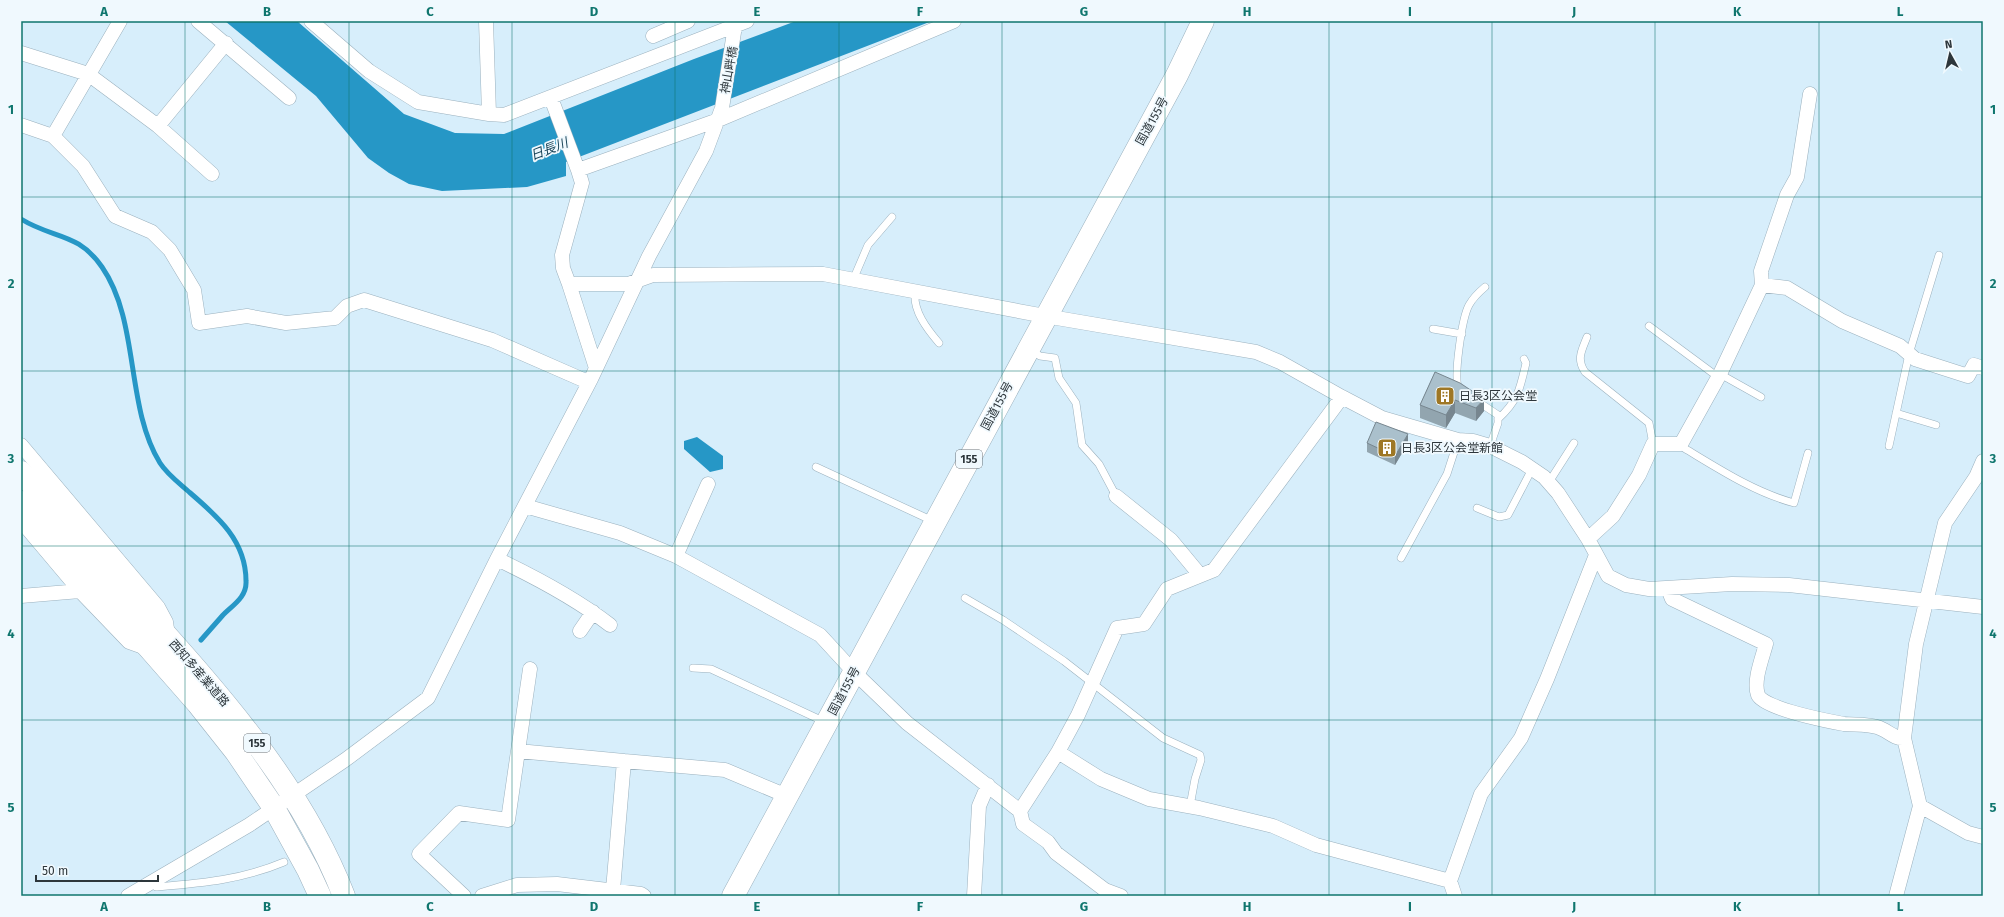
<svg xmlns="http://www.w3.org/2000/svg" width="2004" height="917" font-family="'Fira Sans','Noto Sans JP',sans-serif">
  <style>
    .water { fill: #2697c6 }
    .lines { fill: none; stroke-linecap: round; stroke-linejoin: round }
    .stream { stroke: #2697c6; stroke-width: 5 }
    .service-casing { stroke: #9bb1be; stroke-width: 8 }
    .minor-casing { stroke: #9bb1be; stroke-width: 15 }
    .trunk-casing { stroke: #9bb1be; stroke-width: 23 }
    .service { stroke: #fff; stroke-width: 7 }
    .minor { stroke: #fff; stroke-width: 14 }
    .trunk { stroke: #fff; stroke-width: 22 }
    .wall { fill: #92a5af }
    .shaded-wall { fill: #77868f }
    .building { fill: #aac0cc; stroke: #77868f }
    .grid { fill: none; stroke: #0f766e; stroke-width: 1; stroke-opacity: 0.55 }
    .labels { text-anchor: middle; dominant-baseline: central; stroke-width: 3.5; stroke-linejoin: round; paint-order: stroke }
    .shield { fill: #f0f9fe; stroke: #687076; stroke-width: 1 }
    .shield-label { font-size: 11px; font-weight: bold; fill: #2d363b }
    .street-label { font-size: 12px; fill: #2d363b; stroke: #f0f9fe }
    .poi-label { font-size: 12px; fill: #2d363b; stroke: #f0f9fe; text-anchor: start }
    .water-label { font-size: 13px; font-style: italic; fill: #113e53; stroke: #f0f9fe }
    .neatline { fill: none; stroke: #0f766e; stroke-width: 1.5 }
    .grid-label { font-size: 13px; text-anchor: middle; font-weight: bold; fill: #0f766e }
  </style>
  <rect width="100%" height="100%" fill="#d7eefb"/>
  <path class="water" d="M 225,21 L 297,21 L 404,114 L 455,133 L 504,134 L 694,59 L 796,21 L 932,21 L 566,162 L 566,176 L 527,187 L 442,191 L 409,184 L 389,173 L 368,158 L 316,96 Z
    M 697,437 L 723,456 L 723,469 L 710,472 L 684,449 L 684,441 Z"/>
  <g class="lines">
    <path class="stream" d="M 21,219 C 53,239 78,232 102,267 C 140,322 125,406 160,463 C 167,474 179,483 188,491 C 217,516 246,540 246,581 C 247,597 233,605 223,615 C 216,623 209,631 201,640"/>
    <defs>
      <path id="service" d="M 853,280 L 868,245 L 892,217
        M 915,292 C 913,311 927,329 939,343
        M 1649,326 L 1718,377
        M 1433,329 L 1462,334
        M 1587,337 C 1582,350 1576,359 1585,372 L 1649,423 L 1653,444
        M 1030,350 L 1040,356 L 1055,358 L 1059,378 L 1076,403 L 1082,445 L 1099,464 L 1116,496
        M 1720,374 L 1761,397
        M 1459,390 C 1453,378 1462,318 1469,305 C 1473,298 1479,292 1485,287
        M 1477,401 L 1498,415 L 1498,423 L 1490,446
        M 1896,413 L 1936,425
        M 1498,419 C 1518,401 1520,389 1526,363 L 1524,359
        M 1681,444 L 1684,448 C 1719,469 1754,492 1794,503 L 1808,453
        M 1889,446 L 1909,354 L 1939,255
        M 816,467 L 933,521
        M 1549,482 L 1574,443
        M 1477,508 L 1499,517 L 1508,515 L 1532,469
        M 1401,558 L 1447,474 L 1458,440
        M 965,598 L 1003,620 L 1064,661 L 1163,738 L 1200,755 L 1201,760 L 1195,779 L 1190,806
        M 693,668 L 711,669 L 825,722
        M 151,882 L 156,887 C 202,883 241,880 284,862"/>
      <path id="minor" d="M 198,21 L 289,98
        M 311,21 L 369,71 L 418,102 L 489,114
        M 486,21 L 489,114 L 504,115 L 747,21
        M 653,36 L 688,21
        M 21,53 L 88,74 L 158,126 L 212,174
        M 551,98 L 578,170
        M 21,125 L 53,136 L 83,166 L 115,216 L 152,232 L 170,250 L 194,290 L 199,323 L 247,316 L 286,323 L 335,318 L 347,306 L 364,300 L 492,340 L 588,382
        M 158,126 L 226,43
        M 53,136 L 120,21
        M 569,284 L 563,268 L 562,255 L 582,183 L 578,170 L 718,120 L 954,21
        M 1762,285 L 1787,288 L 1842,321 L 1900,346 L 1915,359 L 1968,376 L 1974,365 L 1983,368
        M 596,368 L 569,284 L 628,284 L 653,275 L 823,274 L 1045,316 L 1256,352 L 1280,362 L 1342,397 L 1382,418 L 1458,440 L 1473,441 L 1490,446 L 1522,462 L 1544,477 L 1558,493 L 1588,539 L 1608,576 L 1626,585 L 1649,589 L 1732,584 L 1789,585 L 1983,607
        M 21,445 L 158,607 L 166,622 L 167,629
        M 1116,496 L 1171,540 L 1200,575
        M 525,506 L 620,533 L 676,556 L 820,635 L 854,672 L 907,723 L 1020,811 L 1023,824 L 1048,842 L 1056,853 L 1105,890 L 1121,896
        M 21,521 L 80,591 L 129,642 L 143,647
        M 1588,539 L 1613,516 L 1639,475 L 1653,444 L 1681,444 L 1720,374 L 1762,285 L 1761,271 L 1787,195 L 1797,177 L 1810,94
        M 676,556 L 708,484
        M 497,559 C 537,578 575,598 610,625
        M 1668,589 L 1672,599 L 1766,644 C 1762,659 1753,681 1758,695 C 1764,709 1828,721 1844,724 C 1855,725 1866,724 1877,727 C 1888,730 1893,739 1904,738
        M 21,596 L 80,591
        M 580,631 L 593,612
        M 530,669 L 518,751 L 624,761
        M 1058,752 L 1101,779 L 1149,799 L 1199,808 L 1273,826 L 1316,845 L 1450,881
        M 1920,806 L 1968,833 L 1983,837
        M 1020,811 L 1058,752 L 1078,715 L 1117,628 L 1144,624 L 1167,589 L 1214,570 L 1342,397
        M 613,890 L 624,761 L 725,770 L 787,796
        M 128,896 L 249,825 L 345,760 L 428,698 L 497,559 L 591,379 L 649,256 L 706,151 L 722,108 L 735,26
        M 464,896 L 419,854 L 459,813 L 508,820 L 518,751
        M 482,896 L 517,885 L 557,884 L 641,894 L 644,896
        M 974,896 L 979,806 L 988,785
        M 1455,896 L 1450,881 L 1481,794 L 1521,738 L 1547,679 L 1596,555
        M 1896,896 L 1920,806 L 1904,738 L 1916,644 L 1945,523 L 1976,477 L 1983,461"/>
      <path id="trunk" d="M 21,472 C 61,517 101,563 142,608 C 220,695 301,785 344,896
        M 21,502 L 198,704 L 236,752 L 274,808 L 308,870 L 320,896
        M 733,896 L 1177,75 L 1203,21"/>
    </defs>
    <use href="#service" class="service-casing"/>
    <use href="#minor" class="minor-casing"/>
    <use href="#trunk" class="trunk-casing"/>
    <use href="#service" class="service"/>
    <use href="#minor" class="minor"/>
    <use href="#trunk" class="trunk"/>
  </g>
  <path class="wall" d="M 1435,372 L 1484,411 L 1476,421 L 1455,413 L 1446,428 L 1420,418 L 1420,405 Z
    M 1367,443 L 1408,443 L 1395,465 L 1367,452 Z"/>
  <path class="shaded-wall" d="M 1484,399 L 1484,411 L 1476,421 L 1476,408 Z
    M 1455,400 L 1455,413 L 1446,428 L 1446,415 Z
    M 1408,434 L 1408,443 L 1395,465 L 1395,456 Z"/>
  <path class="building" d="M 1435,372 L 1460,383 L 1484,399 L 1476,408 L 1455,400 L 1446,415 L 1420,405 Z
    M 1376,422 L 1408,434 L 1395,456 L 1367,443 Z"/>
  <path class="grid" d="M 185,21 L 185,896M 349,21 L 349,896M 512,21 L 512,896M 675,21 L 675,896M 839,21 L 839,896M 1002,21 L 1002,896M 1165,21 L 1165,896M 1329,21 L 1329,896M 1492,21 L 1492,896M 1655,21 L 1655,896M 1819,21 L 1819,896M 21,197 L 1983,197M 21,371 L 1983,371M 21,546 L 1983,546M 21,720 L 1983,720"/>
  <defs>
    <symbol id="building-square" viewBox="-11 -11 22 22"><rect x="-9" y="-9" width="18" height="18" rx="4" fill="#9e7725" stroke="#f0f9fe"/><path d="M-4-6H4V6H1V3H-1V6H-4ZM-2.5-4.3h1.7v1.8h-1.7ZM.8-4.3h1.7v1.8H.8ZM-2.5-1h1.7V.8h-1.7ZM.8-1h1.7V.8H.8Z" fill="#fff"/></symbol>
  </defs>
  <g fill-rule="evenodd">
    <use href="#building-square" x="1434" y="385" width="22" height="22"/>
    <use href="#building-square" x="1376" y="437" width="22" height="22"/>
  </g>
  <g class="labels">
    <g class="shield">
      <rect x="956" y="450" width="26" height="18" rx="3"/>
      <rect x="244" y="734" width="26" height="18" rx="3"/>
    </g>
    <g class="shield-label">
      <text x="969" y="459">155</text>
      <text x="257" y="743">155</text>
    </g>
    <g class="street-label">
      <text transform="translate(729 70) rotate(-80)">神山畔橋</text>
      <text transform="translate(1152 121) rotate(-61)">国道155号</text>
      <text transform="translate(997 406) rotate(-62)">国道155号</text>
      <text transform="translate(199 673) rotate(49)">西知多産業道路</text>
      <text transform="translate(844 691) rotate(-62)">国道155号</text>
    </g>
    <g class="poi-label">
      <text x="1459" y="396">日長3区公会堂</text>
      <text x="1401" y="448">日長3区公会堂新館</text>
    </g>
    <g class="water-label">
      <text transform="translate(549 149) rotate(-21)">日長川</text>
    </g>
  </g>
  <rect width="2004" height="917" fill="none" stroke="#f0f9fe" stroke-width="44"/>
  <g transform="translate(1950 54) rotate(352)" stroke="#f0f9fe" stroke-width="3" paint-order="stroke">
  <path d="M0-3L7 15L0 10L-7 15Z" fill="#2d363b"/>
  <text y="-6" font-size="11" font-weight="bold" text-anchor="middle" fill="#2d363b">N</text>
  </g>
  <path d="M36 875v6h122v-6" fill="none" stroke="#2d363b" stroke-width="2"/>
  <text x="42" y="875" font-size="12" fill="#2d363b" stroke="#f0f9fe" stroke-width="3" paint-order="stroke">50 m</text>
  <rect x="22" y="22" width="1960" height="873" class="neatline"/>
  <g class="grid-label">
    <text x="104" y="16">A</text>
    <text x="267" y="16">B</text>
    <text x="430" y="16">C</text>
    <text x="594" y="16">D</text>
    <text x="757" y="16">E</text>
    <text x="920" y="16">F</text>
    <text x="1084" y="16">G</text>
    <text x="1247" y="16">H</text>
    <text x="1410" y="16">I</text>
    <text x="1574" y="16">J</text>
    <text x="1737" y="16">K</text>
    <text x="1900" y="16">L</text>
    <text x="11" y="114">1</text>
    <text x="1993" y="114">1</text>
    <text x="11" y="288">2</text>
    <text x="1993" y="288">2</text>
    <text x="11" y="463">3</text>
    <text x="1993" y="463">3</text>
    <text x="11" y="638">4</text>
    <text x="1993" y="638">4</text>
    <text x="11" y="812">5</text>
    <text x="1993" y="812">5</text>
    <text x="104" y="911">A</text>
    <text x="267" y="911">B</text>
    <text x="430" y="911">C</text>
    <text x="594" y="911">D</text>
    <text x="757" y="911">E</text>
    <text x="920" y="911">F</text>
    <text x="1084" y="911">G</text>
    <text x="1247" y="911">H</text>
    <text x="1410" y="911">I</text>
    <text x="1574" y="911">J</text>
    <text x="1737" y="911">K</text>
    <text x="1900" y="911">L</text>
  </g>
</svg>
